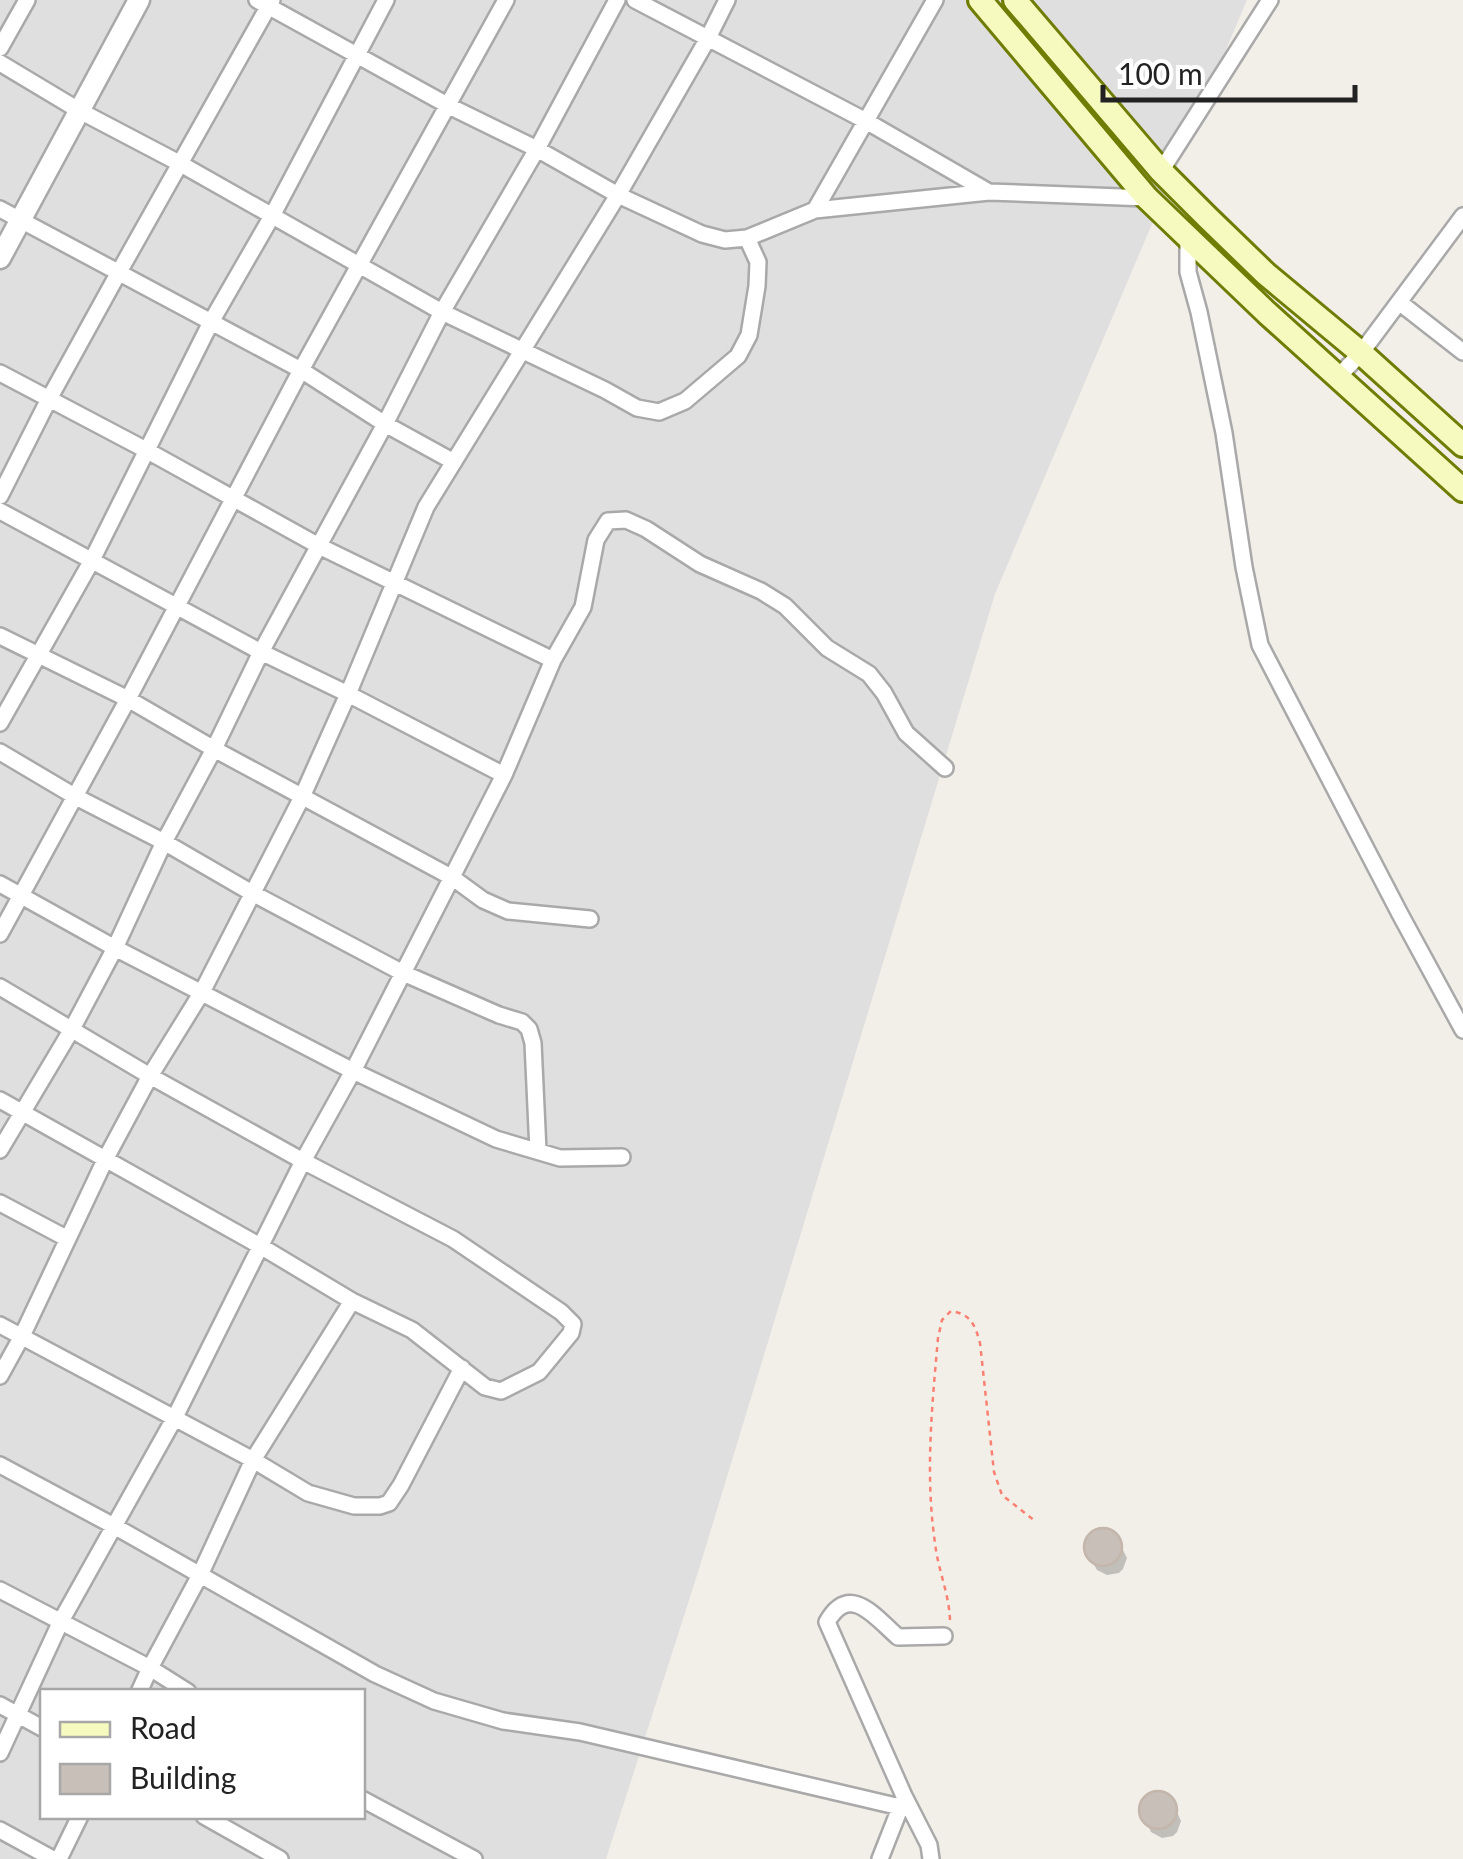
<svg xmlns="http://www.w3.org/2000/svg" width="1463" height="1859" font-family="Lato,sans-serif">
  <style>
    .residential { fill: #e0dfdf; fill-rule: evenodd }
    .shadow { fill: #0003 }
    .building { fill: #c7bfb8; stroke: #c4b6ab; stroke-width: 2.5 }
    .lines { fill: none; stroke-linecap: round; stroke-linejoin: round }
    .minor-casing { stroke: #a9a9a9; stroke-width: 20 }
    .tertiary-casing { stroke: #a9a9a9; stroke-width: 25 }
    .secondary-casing { stroke: #707d05; stroke-width: 28 }
    .path { stroke: #fa8072; stroke-width: 2.5; stroke-dasharray: 5 5; stroke-linecap: butt }
    .minor { stroke: #fff; stroke-width: 15 }
    .tertiary { stroke: #fff; stroke-width: 20 }
    .secondary { stroke: #f7fabf; stroke-width: 22 }
  </style>
  <rect width="100%" height="100%" fill="#f2efe9"/>
  <path class="residential" d="M 0,0 L 1247,0 L 995,594 L 699,1569 L 606,1859 L 0,1859 ZM 42,1692 L 362,1692 L 362,1816 L 42,1816 Z"/>
  <path class="shadow" d="M 1106,1531 L 1116,1536 L 1127,1558 L 1123,1569 L 1119,1573 L 1107,1575 L 1097,1570 L 1088,1554 L 1087,1542 L 1095,1533 Z
    M 1160,1793 L 1171,1799 L 1181,1821 L 1177,1832 L 1173,1836 L 1162,1838 L 1151,1832 L 1141,1811 L 1145,1800 L 1155,1794 Z"/>
  <path class="building" d="M1084 1547a19 19 0 1 1 38 0a19 19 0 1 1-38 0Z
    M1139 1810a19 19 0 1 1 38 0a19 19 0 1 1-38 0Z"/>
  <g class="lines">
    <defs>
      <path id="minor" d="M 257,0 L 449,106 L 537,149 L 618,195 L 702,234 L 725,240 L 747,238 L 815,210 L 989,192 L 1147,198
        M 635,0 L 866,121 L 987,191
        M 0,48 L 27,0
        M 0,63 L 80,111 L 179,163 L 442,312 L 605,390 L 637,408 L 659,412 L 685,401 L 738,356 L 749,335 L 757,286 L 758,262 L 747,238
        M 1161,171 L 1270,0
        M 0,209 L 301,370 L 385,424 L 454,462
        M 815,210 L 935,0
        M 1188,238 L 1188,272 L 1199,312 L 1224,433 L 1244,567 L 1260,645 L 1400,914 L 1463,1030
        M 1399,302 L 1463,352
        M 0,373 L 146,450 L 319,546 L 553,660
        M 1338,377 L 1361,353 L 1463,216
        M 0,496 L 49,399 L 119,272 L 272,0
        M 0,511 L 261,652 L 348,694 L 504,775
        M 0,636 L 128,699 L 214,749 L 453,878 L 483,900 L 508,911 L 590,919
        M 0,723 L 91,562 L 211,322 L 272,216 L 386,0
        M 0,752 L 76,797 L 164,842 L 252,893 L 403,973 L 499,1015 L 522,1022 L 529,1029 L 533,1043 L 538,1151
        M 0,884 L 115,948 L 353,1071 L 496,1139 L 560,1158 L 622,1157
        M 0,934 L 128,699 L 301,370 L 506,0
        M 0,987 L 150,1076 L 303,1161 L 453,1239 L 561,1312 L 573,1324 L 571,1333 L 539,1372 L 501,1391 L 485,1387 L 412,1330 L 352,1301 L 262,1247 L 0,1100
        M 0,1150 L 72,1029 L 115,948 L 164,842 L 214,749 L 261,652 L 385,424 L 442,312 L 537,149 L 617,0
        M 0,1203 L 66,1238
        M 0,1325 L 253,1460 L 308,1493 L 354,1506 L 380,1506 L 389,1503 L 401,1485 L 462,1368
        M 0,1376 L 22,1336 L 106,1158 L 150,1076 L 202,992 L 302,797 L 348,694 L 426,507 L 618,195 L 707,40 L 727,0
        M 0,1465 L 114,1526 L 375,1674 L 434,1701 L 503,1721 L 580,1732 L 900,1807
        M 0,1590 L 150,1668 L 188,1692
        M 139,1692 L 150,1668 L 200,1575 L 253,1460 L 352,1301
        M 0,1705 L 42,1728
        M 0,1753 L 61,1621 L 174,1419 L 303,1161 L 353,1071 L 504,775 L 553,660 L 583,607 L 596,540 L 608,521 L 626,520 L 646,529 L 700,564 L 761,591 L 785,606 L 827,648 L 869,674 L 884,693 L 906,733 L 945,768
        M 362,1799 L 474,1859
        M 204,1816 L 280,1859
        M 0,1830 L 53,1859
        M 59,1859 L 80,1816
        M 880,1859 L 904,1798
        M 931,1859 L 929,1845 L 904,1796 L 827,1622 C 850,1582 875,1617 898,1637 L 944,1636"/>
      <path id="tertiary" d="M 0,258 L 139,0"/>
      <path id="secondary" d="M 980,0 L 1147,198 L 1267,313 L 1463,490
        M 1015,0 L 1161,171 L 1207,217 L 1266,274 L 1361,353 L 1463,445"/>
    </defs>
    <use href="#minor" class="minor-casing"/>
    <use href="#tertiary" class="tertiary-casing"/>
    <use href="#secondary" class="secondary-casing"/>
    <path class="path" d="M 950,1620 C 949,1593 938,1570 935,1543 C 925,1475 932,1406 938,1338 L 942,1320 L 951,1311 C 971,1314 975,1325 980,1343 L 994,1472 L 1002,1495 L 1035,1521"/>
    <use href="#minor" class="minor"/>
    <use href="#tertiary" class="tertiary"/>
    <use href="#secondary" class="secondary"/>
  </g>
  <rect x="40" y="1689" width="325" height="130" fill="#ffffff" stroke="#a7a7a7" stroke-width="2.5"/>
  <rect x="60" y="1722" width="50" height="15" fill="#f7fabf" stroke="#a7a7a7" stroke-width="2.5"/>
  <text x="130" y="1739" font-size="30" fill="#222222">Road</text>
  <rect x="60" y="1764" width="50" height="30" fill="#c7bfb8" stroke="#a7a7a7" stroke-width="2.5"/>
  <text x="130" y="1789" font-size="30" fill="#222222">Building</text>
  <path d="M1103 85v15h252v-15" fill="none" stroke="#222222" stroke-width="5"/>
  <text x="1118" y="85" font-size="30" fill="#222222" stroke="#ffffff" stroke-width="8" paint-order="stroke">100 m</text>
</svg>
